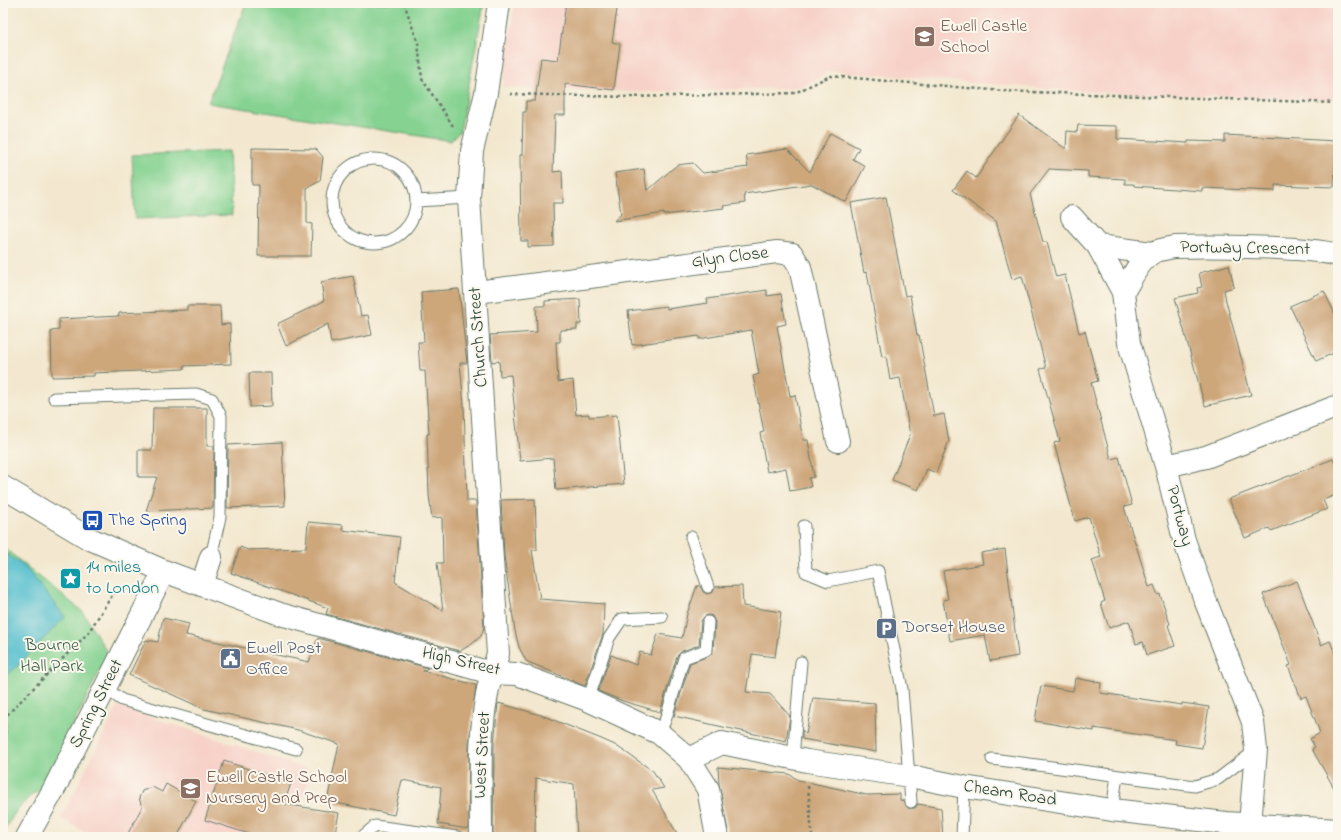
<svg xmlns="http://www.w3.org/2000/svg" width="1341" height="840" font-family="'Indie Flower',sans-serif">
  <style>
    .built { fill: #f7d1c8 }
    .green { fill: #85d291; stroke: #528862 }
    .water { fill: #53bece; stroke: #397e81 }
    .building { fill: #cda67a }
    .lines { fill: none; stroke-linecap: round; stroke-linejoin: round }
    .lane-casing { stroke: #69796a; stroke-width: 13 }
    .street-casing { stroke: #69796a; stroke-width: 24 }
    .secondary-casing { stroke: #69796a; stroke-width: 24 }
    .path { stroke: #69796a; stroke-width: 2.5; stroke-dasharray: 3 3; stroke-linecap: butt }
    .lane { stroke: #fff; stroke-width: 11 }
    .street { stroke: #fff; stroke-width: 22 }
    .secondary { stroke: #fff; stroke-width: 22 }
    .labels { text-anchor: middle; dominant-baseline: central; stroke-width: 4; stroke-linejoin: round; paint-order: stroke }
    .education-label { font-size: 18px; fill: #785e54; stroke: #fbf7ec; text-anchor: start }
    .street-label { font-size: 18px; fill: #1f3d34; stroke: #fbf7ec }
    .transit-label { font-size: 18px; fill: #164399; stroke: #fbf7ec; text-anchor: start }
    .culture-label { font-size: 18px; fill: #0d838f; stroke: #fbf7ec; text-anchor: start }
    .service-label { font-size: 18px; fill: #4e5e75; stroke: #fbf7ec; text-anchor: start }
    .park-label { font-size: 18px; fill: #38624b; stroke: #fbf7ec }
  </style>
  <rect width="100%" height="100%" fill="#fbf7ec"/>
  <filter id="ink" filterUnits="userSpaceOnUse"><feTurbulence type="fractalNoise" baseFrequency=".025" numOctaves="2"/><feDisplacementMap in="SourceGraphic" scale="8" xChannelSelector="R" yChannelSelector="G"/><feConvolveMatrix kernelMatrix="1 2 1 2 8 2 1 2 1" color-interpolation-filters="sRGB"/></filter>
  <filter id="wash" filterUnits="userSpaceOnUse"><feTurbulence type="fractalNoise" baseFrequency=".012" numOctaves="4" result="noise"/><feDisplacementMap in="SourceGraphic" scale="16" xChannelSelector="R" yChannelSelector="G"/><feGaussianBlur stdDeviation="0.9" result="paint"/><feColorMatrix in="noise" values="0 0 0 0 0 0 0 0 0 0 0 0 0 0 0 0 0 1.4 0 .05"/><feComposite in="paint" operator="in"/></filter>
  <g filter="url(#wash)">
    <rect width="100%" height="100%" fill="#f3e8cf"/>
    <path class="built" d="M 515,3 L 1338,3 L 1338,100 L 1093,92 L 829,71 L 815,81 L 793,88 L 633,92 L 503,87 Z
      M 118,706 L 310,770 L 295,837 L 92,837 L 61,818 Z"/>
    <path class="green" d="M 246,3 L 484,3 L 460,131 L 451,141 L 208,103 Z
      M 229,151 L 232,215 L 135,219 L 132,155 Z
      M 3,547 L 83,612 L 108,654 L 42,788 C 24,799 10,816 3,836 Z"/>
    <path class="water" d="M 3,552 L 25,567 L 65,617 L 13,670 L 3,678 Z"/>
    <g id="blocks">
      <path class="building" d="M 566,3 L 618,3 L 612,42 L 620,44 L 614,90 L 565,84 L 565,115 L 555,115 L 553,172 L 562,171 L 563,203 L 553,203 L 554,246 L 528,247 L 528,241 L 521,241 L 520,155 L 522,155 L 523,112 L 526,112 L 526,101 L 535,101 L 541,58 L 558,60 Z
        M 1019,115 L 1066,149 L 1067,131 L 1077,132 L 1078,125 L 1117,126 L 1117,139 L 1188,143 L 1188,141 L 1225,142 L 1225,135 L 1336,141 L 1334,187 L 1275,185 L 1275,191 L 1202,188 L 1202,191 L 1134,186 L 1134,184 L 1125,184 L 1125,179 L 1088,177 L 1088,171 L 1049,169 L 1030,194 L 1043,242 L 1047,242 L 1056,277 L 1065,275 L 1079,333 L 1085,331 L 1098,381 L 1091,383 L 1111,459 L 1119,457 L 1132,505 L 1124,507 L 1149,587 L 1154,585 L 1158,595 L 1160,594 L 1170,624 L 1168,625 L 1175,646 L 1147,655 L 1143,642 L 1136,644 L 1129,621 L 1109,628 L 1101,603 L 1105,601 L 1092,560 L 1101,557 L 1089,517 L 1075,521 L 1054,443 L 1060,441 L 1040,369 L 1046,368 L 1022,276 L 1012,279 L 996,221 L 953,190 L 967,171 L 976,178 Z
        M 830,133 L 859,148 L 853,159 L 865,166 L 846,202 L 811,184 L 744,194 L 745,203 L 723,206 L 724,208 L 664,215 L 664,213 L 614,221 L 621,214 L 615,173 L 644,169 L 647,191 L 677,165 L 693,163 L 703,173 L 748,167 L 746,155 L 787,149 L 810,172 Z
        M 252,148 L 316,149 L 323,157 L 320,181 L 307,188 L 307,223 L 312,224 L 311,256 L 258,256 L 259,185 L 252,185 Z
        M 886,197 L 905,296 L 910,295 L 917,335 L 919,335 L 934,416 L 944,414 L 949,441 L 936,473 L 927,469 L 918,490 L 892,480 L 910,435 L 900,378 L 890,380 L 886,356 L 882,357 L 867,272 L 864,273 L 851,203 Z
        M 1229,265 L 1234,287 L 1224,290 L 1226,301 L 1251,395 L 1205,406 L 1175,298 L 1198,293 L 1197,288 L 1202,287 L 1199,273 Z
        M 353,276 L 361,316 L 368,315 L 372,335 L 331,343 L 328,324 L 286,346 L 277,324 L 324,301 L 321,282 Z
        M 459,289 L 467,363 L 460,363 L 464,405 L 467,501 L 476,501 L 484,627 L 481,636 L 472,644 L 460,651 L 326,614 L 328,608 L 231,573 L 240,547 L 248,550 L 306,548 L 308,522 L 343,525 L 342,530 L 400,537 L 395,582 L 443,611 L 437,563 L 443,563 L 442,517 L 432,518 L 429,495 L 427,434 L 429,434 L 425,371 L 420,371 L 418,342 L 424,342 L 421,292 Z
        M 767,290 L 767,296 L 781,294 L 786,324 L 777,326 L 790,396 L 795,395 L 803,440 L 808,440 L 814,477 L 809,478 L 811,487 L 790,491 L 786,468 L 767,472 L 760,433 L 764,432 L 753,376 L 759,374 L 751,330 L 699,339 L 699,336 L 632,345 L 628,311 L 667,306 L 667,309 L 708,303 L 707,299 Z
        M 1324,291 L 1338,321 L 1338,351 L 1316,361 L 1290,306 Z
        M 580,299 L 581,324 L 577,324 L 577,329 L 560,330 L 560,342 L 556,342 L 558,382 L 573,380 L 576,415 L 589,414 L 589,417 L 617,415 L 624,484 L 556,490 L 553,458 L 520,461 L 511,375 L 500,376 L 499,361 L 492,362 L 490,335 L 537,332 L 536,306 L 545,306 L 545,301 Z
        M 187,306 L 220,306 L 221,325 L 230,324 L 231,364 L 184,366 L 184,369 L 94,373 L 94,376 L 52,377 L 51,331 L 59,330 L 59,319 L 119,316 L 119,313 L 187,310 Z
        M 249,373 L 271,373 L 272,406 L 250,407 Z
        M 153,408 L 207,408 L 207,446 L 214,446 L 213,508 L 146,511 L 157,477 L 138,477 L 138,450 L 152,450 Z
        M 282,442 L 285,506 L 227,508 L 228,445 Z
        M 1333,459 L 1338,471 L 1338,494 L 1323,500 L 1327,509 L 1271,531 L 1269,528 L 1245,538 L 1229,499 Z
        M 535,499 L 537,550 L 532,550 L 540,599 L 604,604 L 603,634 L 585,686 L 526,661 L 519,647 L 515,631 L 504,556 L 501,500 Z
        M 1005,549 L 1018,656 L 990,661 L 985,635 L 950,641 L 943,600 L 948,599 L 943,571 L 983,564 L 981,553 Z
        M 1297,581 L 1321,645 L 1330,641 L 1338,661 L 1338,795 L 1312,749 L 1315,747 L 1310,739 L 1320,733 L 1306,696 L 1301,698 L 1288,666 L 1291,665 L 1263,594 Z
        M 697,586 L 700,586 L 703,592 L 707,594 L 713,592 L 715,587 L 742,586 L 743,606 L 781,612 L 775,657 L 752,654 L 746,692 L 770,694 L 790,716 L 786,741 L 674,716 L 690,663 L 709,656 L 713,651 L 715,622 L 712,616 L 709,615 L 705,616 L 701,621 L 699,645 L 682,651 L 677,656 L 660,712 L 623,701 L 598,691 L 611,655 L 636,665 L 640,652 L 651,655 L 658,634 L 682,638 L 687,614 Z
        M 163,618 L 189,624 L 186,635 L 309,662 L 318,638 L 428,668 L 423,671 L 476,685 L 469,743 L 468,829 L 438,824 L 441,787 L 402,780 L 394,815 L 327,801 L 339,744 L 298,730 L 204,709 L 129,675 L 146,640 L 158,642 Z
        M 1075,678 L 1101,683 L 1100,693 L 1182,705 L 1182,703 L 1209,707 L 1202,748 L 1175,744 L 1176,740 L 1094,728 L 1094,731 L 1035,721 L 1041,686 L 1073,691 Z
        M 813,698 L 875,703 L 876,752 L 802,739 L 802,730 L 806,734 Z
        M 498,703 L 541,715 L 599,738 L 615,745 L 653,771 L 664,788 L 652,790 L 679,837 L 577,837 L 574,784 L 536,778 L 535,837 L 493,837 L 494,745 Z
        M 224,761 L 291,783 L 284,804 L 339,813 L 334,837 L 259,837 L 205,820 Z
        M 718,767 L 789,774 L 798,780 L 867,795 L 900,794 L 900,800 L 904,801 L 908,808 L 915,808 L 918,804 L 941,808 L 943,837 L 729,837 L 719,784 Z
        M 166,784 L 196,801 L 177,837 L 126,837 L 142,807 L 139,798 L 142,791 L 152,787 L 162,792 Z"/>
    </g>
  </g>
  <g filter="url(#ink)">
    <use href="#blocks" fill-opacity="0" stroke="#69796a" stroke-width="1"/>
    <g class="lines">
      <defs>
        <path id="lane" d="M332 201a42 42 0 1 1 84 0a42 42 0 1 1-84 0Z
          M 416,201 L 469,198
          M 54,398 L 196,394 L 212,399 L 221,416 L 220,517 L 211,557
          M 804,526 L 806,572 L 828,581 L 878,571 L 902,689 L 911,802
          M 691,537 L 708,587
          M 105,688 L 122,700 L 296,749
          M 588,700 L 609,638 L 622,619 L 662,617
          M 659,733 L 665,721 L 684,658 L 706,650 L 708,622
          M 793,758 L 801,662
          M 992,759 L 1195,786 L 1218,779 L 1256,750
          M 1112,810 L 1117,776
          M 362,837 L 375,826 L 457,837
          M 962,837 L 964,787"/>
        <path id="street" d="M 1072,217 L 1098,246 L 1123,292 L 1129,343 L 1166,466 L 1184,540 L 1204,597 L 1253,722 L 1256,750 L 1250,825
          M 1098,246 L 1152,253
          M 477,292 L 777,252 L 792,254 L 800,267 L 838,441
          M 1123,292 C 1131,280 1139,260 1152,253 C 1157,250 1169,248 1175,247 C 1198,246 1325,246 1338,256
          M 1166,466 L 1206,457 L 1338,406
          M 202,585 L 211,557
          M 481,837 C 481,774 476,713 498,654 L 469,198 L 472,151 L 486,93 L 499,3"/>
        <path id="secondary" d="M 3,487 L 88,538 L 164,571 L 280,614 L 491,673 L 517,674 L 588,700 L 659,733 L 689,759 L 708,789 L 717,837
          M 689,759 L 722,743 L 807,761 L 910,776 L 964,787 L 1112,810 L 1226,823 L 1338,830
          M 27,837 L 55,787 L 164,571"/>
      </defs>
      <use href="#lane" class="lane-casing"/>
      <use href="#street" class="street-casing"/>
      <use href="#secondary" class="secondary-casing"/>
      <path class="path" d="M 404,3 L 418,43 L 422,79 L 453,126
        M 510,94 L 629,97 L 795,93 L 830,76 L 1003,91 L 1338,103
        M 3,719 L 88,633 L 113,594 L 129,587
        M 3,769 L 6,761 L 5,717
        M 808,786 L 812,837"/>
      <use href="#lane" class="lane"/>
      <use href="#street" class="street"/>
      <use href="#secondary" class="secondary"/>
    </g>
  </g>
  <defs>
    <symbol id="school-square" viewBox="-11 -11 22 22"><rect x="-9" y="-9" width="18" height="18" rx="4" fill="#8d6e63" stroke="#fbf7ec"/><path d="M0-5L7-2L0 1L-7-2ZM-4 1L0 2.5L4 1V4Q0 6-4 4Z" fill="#fff"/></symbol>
    <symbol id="bus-square" viewBox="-11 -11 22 22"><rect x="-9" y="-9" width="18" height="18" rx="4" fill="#1a4fb4" stroke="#fbf7ec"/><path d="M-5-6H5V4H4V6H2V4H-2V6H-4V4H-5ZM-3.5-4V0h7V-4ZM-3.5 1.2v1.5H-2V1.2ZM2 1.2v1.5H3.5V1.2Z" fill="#fff"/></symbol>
    <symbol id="sight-square" viewBox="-11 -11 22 22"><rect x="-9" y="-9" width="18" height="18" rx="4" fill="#0f9aa8" stroke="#fbf7ec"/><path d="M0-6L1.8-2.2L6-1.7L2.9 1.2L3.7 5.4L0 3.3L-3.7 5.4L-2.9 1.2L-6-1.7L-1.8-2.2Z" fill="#fff"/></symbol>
    <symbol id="parking-square" viewBox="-11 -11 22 22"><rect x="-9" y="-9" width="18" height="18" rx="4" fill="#5c6f8a" stroke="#fbf7ec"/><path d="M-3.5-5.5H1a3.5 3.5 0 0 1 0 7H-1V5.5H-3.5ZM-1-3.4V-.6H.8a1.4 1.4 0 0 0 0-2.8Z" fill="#fff"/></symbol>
    <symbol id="civic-square" viewBox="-11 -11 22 22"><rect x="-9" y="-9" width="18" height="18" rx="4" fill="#5c6f8a" stroke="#fbf7ec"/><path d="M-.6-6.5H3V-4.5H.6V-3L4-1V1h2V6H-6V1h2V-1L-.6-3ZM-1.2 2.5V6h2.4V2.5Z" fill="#fff"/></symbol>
  </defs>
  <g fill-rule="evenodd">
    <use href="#school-square" x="912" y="24" width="25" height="25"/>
    <use href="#bus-square" x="80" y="508" width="25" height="25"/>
    <use href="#sight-square" x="58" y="566" width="25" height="25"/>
    <use href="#parking-square" x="874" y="616" width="25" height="25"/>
    <use href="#civic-square" x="218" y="646" width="25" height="25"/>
    <use href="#school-square" x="178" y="776" width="25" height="25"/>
  </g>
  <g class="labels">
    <g class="education-label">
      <text x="940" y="27">Ewell Castle<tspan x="940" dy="21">School</tspan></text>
      <text x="206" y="778">Ewell Castle School<tspan x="206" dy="21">Nursery and Prep</tspan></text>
    </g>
    <g class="street-label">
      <text transform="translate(1245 249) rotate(1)">Portway Crescent</text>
      <text transform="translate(730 258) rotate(-7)">Glyn Close</text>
      <text transform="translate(479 337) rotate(-94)">Church Street</text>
      <text transform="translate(1179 516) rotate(75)">Portway</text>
      <text transform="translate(461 662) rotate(13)">High Street</text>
      <text transform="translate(97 704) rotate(-63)">Spring Street</text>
      <text transform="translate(483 755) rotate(-87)">West Street</text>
      <text transform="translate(1010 794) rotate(9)">Cheam Road</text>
    </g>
    <g class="transit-label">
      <text x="108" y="521">The Spring</text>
    </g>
    <g class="culture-label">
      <text x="86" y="568">14 miles<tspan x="86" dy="21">to London</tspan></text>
    </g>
    <g class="service-label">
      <text x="902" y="628">Dorset House</text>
      <text x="246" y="649">Ewell Post<tspan x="246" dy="21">Office</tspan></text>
    </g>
    <g class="park-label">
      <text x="52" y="646">Bourne<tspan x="52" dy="21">Hall Park</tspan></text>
    </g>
  </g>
  <rect width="1341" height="840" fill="none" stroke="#fbf7ec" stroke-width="16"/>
</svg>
